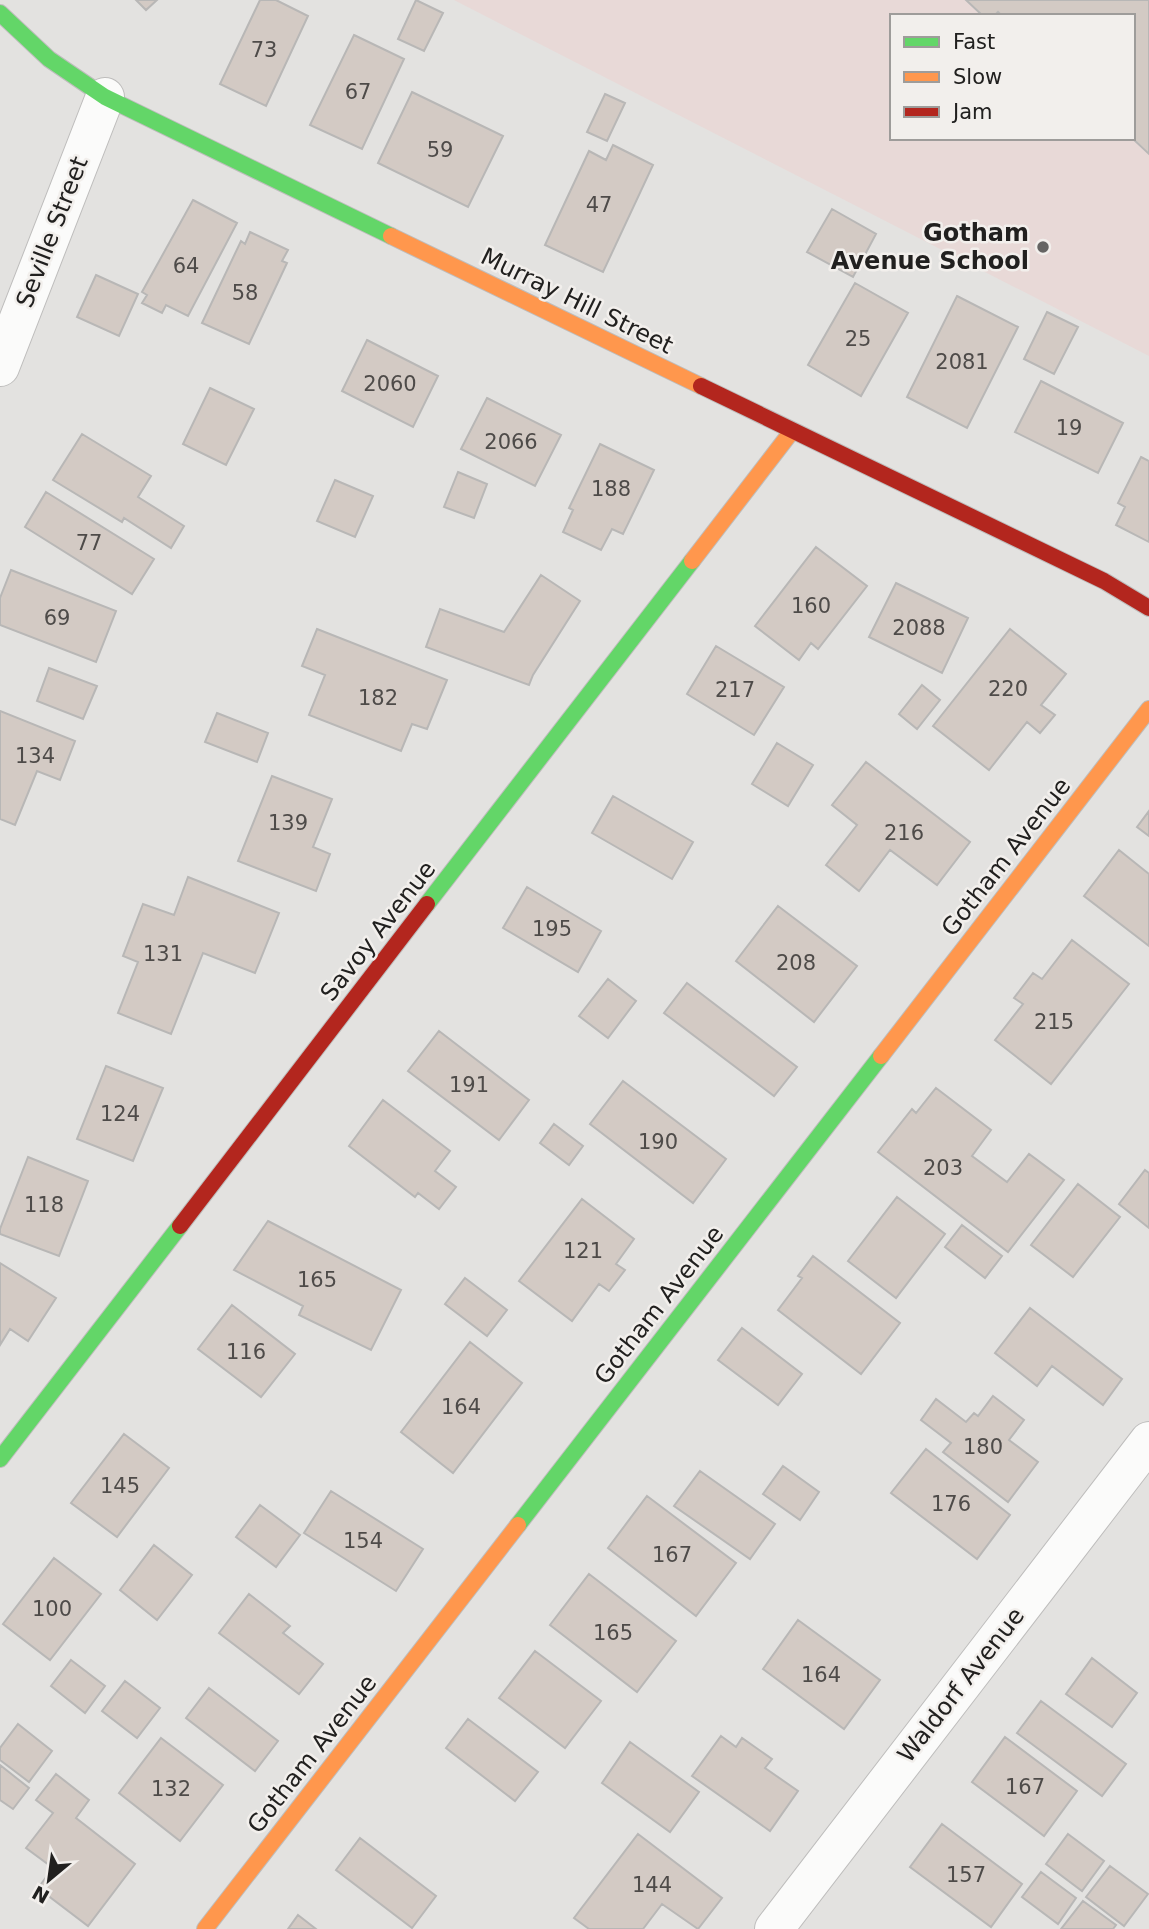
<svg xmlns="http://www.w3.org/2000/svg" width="1149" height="1929" font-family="'DejaVu Sans',sans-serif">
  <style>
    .education { fill: #e8d9d7; fill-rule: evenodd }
    .building { fill: #d3cac4; stroke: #b8b7b6; stroke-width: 2 }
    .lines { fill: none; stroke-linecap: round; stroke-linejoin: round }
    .street-casing { stroke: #bebdbc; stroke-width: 40 }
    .fast-casing { stroke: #bebdbc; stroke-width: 18 }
    .slow-casing { stroke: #bebdbc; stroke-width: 18 }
    .jam-casing { stroke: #bebdbc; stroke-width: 18 }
    .street { stroke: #fbfbfa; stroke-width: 38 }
    .fast { stroke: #63d668; stroke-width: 16 }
    .slow { stroke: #ff974d; stroke-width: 16 }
    .jam { stroke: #b3261e; stroke-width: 16 }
    .poi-dot { fill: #656463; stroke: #f2efec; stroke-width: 2.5 }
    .labels { text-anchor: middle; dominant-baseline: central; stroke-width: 5; stroke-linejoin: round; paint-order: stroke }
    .number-label { font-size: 21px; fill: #4e4b49 }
    .street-label { font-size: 24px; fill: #21201f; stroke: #f2efec }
    .poi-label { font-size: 24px; font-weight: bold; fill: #21201f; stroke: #f2efec; text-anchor: end }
  </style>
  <rect width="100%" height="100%" fill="#e3e2e0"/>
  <path class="education" d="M 454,0 L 1149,0 L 1149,356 ZM 892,16 L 1133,16 L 1133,138 L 892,138 Z"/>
  <path class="building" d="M 136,0 L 157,0 L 146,10 Z
    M 260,0 L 276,0 L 308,16 L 266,106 L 220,84 Z
    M 416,0 L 443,13 L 424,51 L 398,39 Z
    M 966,0 L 1149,0 L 1149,154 L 1132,138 L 1133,138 L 1133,16 L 1002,16 L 998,12 L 994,16 L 983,16 Z
    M 354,35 L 404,59 L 362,149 L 310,125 Z
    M 412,92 L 503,136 L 468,207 L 378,163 Z
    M 605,94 L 625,103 L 607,141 L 587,132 Z
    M 613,145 L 653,165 L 603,272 L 545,245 L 589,151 L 606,160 Z
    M 193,200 L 237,223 L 188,316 L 166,305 L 162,313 L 142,303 L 147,295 L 142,292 Z
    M 832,209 L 876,234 L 853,277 L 807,252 Z
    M 250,232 L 288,250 L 282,261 L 287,263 L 249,344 L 202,323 L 241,241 L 245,244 Z
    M 96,275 L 138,294 L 119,336 L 77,317 Z
    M 855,283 L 908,313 L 861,396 L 808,365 Z
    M 957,296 L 1018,327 L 967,428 L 907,397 Z
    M 1047,312 L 1078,327 L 1054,374 L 1024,359 Z
    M 367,340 L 438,376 L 413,427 L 342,391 Z
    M 1041,381 L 1123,423 L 1098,473 L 1015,432 Z
    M 210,388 L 254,409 L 226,465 L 183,444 Z
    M 487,398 L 561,435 L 535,486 L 461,449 Z
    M 82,434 L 151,476 L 138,497 L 184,526 L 171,548 L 124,518 L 122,522 L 53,480 Z
    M 600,444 L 654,470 L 623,534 L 612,529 L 601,550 L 563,532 L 573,510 L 569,508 Z
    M 1141,457 L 1149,461 L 1149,542 L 1116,525 L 1125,507 L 1118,503 Z
    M 458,472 L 487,484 L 474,518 L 444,507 Z
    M 335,480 L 373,496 L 355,537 L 317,521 Z
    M 46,492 L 154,559 L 132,594 L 25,527 Z
    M 816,547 L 867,586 L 818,649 L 811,643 L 799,660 L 755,626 Z
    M 11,570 L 116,611 L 96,662 L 0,625 L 0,598 Z
    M 541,575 L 580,601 L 533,675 L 529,685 L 426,647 L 440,609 L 504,632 Z
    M 896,583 L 968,618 L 942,673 L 869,637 Z
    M 317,629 L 447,680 L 427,729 L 412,724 L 401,751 L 309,715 L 325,675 L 302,666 Z
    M 1010,629 L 1066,674 L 1041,705 L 1055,715 L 1040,733 L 1027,722 L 989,770 L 933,726 Z
    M 716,646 L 784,687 L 754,735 L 687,694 Z
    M 49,668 L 97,686 L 83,719 L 37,701 Z
    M 922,685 L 940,700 L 917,729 L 899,714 Z
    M 0,711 L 75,741 L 60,780 L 37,771 L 15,825 L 0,819 Z
    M 217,713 L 268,733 L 257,762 L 205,742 Z
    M 777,743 L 813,765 L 788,806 L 752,784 Z
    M 866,762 L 970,842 L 937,885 L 890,850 L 859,891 L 826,865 L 857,825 L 832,805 Z
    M 272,776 L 332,799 L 313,847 L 330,854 L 316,891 L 238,861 Z
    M 613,796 L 693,842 L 672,879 L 592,833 Z
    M 1149,811 L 1149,836 L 1137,827 Z
    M 1119,850 L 1149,874 L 1149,946 L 1084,896 Z
    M 188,877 L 279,913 L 255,973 L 203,953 L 171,1034 L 118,1013 L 138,962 L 123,956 L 143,904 L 174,915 Z
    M 527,887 L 601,931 L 578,972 L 503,928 Z
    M 778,906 L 857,966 L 814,1022 L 736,961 Z
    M 1072,940 L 1129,984 L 1051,1084 L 995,1040 L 1023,1004 L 1014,998 L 1033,973 L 1042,979 Z
    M 608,979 L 636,1001 L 608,1038 L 579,1016 Z
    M 687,983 L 797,1067 L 774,1096 L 664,1013 Z
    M 439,1031 L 529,1100 L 499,1140 L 408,1071 Z
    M 106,1066 L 163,1088 L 133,1161 L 77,1139 Z
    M 623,1081 L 726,1159 L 693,1203 L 590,1124 Z
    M 936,1088 L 991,1130 L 972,1156 L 1007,1182 L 1029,1154 L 1064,1180 L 1008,1252 L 878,1152 L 912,1109 L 916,1113 Z
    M 383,1100 L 450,1151 L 435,1171 L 456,1187 L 439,1209 L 418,1193 L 415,1197 L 349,1146 Z
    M 554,1124 L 583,1146 L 569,1165 L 540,1143 Z
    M 28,1157 L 88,1181 L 59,1256 L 0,1234 L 0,1229 Z
    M 1145,1170 L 1149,1173 L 1149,1228 L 1119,1204 Z
    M 1078,1184 L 1120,1217 L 1073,1277 L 1031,1245 Z
    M 897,1197 L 945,1234 L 896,1298 L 848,1261 Z
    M 582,1199 L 634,1239 L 616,1264 L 625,1270 L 609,1291 L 599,1284 L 572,1321 L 519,1281 Z
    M 268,1221 L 401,1290 L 371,1350 L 299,1315 L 303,1306 L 234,1270 Z
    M 962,1225 L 1002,1256 L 985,1278 L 945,1247 Z
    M 813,1256 L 900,1323 L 861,1374 L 778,1310 L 802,1278 L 798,1276 Z
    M 0,1263 L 56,1298 L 28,1341 L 10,1329 L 0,1345 Z
    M 465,1278 L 507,1310 L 487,1336 L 445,1304 Z
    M 232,1305 L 295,1354 L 261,1397 L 198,1349 Z
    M 1030,1308 L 1122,1379 L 1103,1405 L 1052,1366 L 1037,1386 L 995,1353 Z
    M 742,1328 L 802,1374 L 778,1405 L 718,1360 Z
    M 470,1342 L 522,1383 L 453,1473 L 401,1432 Z
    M 993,1396 L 1024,1420 L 1009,1440 L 1038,1462 L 1008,1502 L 943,1452 L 951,1443 L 921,1420 L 936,1399 L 966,1422 L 974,1413 L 978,1416 Z
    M 124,1434 L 169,1468 L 117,1537 L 71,1503 Z
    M 926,1449 L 1010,1515 L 977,1559 L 891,1493 Z
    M 783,1466 L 819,1492 L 800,1520 L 763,1494 Z
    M 700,1471 L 775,1524 L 750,1559 L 674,1506 Z
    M 331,1491 L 423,1549 L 396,1591 L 304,1533 Z
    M 647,1496 L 736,1563 L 696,1616 L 608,1548 Z
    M 260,1505 L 300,1535 L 276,1567 L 236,1537 Z
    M 154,1545 L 192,1575 L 157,1620 L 120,1590 Z
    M 54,1558 L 101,1594 L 50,1660 L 3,1624 Z
    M 589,1574 L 676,1641 L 637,1692 L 550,1625 Z
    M 249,1594 L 290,1626 L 283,1633 L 323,1664 L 299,1694 L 219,1633 Z
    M 798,1620 L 880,1680 L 844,1729 L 763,1669 Z
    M 535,1651 L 601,1701 L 565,1748 L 499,1698 Z
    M 1092,1658 L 1137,1693 L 1112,1727 L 1066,1694 Z
    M 71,1660 L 105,1686 L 85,1713 L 51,1686 Z
    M 125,1681 L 160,1708 L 137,1738 L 102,1711 Z
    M 209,1688 L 278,1741 L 255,1771 L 186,1718 Z
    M 1041,1701 L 1126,1764 L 1102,1796 L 1017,1733 Z
    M 468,1719 L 538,1772 L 515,1801 L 446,1748 Z
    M 18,1724 L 52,1751 L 29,1782 L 0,1760 L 0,1748 Z
    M 721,1736 L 736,1747 L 742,1738 L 772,1759 L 765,1768 L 798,1791 L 770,1831 L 692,1776 Z
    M 1005,1737 L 1077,1791 L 1044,1836 L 972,1782 Z
    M 161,1738 L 223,1785 L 180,1841 L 119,1793 Z
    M 630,1742 L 699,1792 L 670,1832 L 602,1783 Z
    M 0,1765 L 29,1788 L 13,1809 L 0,1800 Z
    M 56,1774 L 89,1800 L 76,1818 L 135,1864 L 88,1926 L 38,1888 L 53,1868 L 26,1848 L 53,1813 L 36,1800 Z
    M 942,1824 L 1022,1884 L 991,1927 L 910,1867 Z
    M 638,1834 L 722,1898 L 698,1929 L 662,1904 L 643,1929 L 589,1929 L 574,1918 Z
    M 1068,1834 L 1104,1861 L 1082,1891 L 1046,1864 Z
    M 360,1838 L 436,1896 L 412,1928 L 336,1870 Z
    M 1110,1866 L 1148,1894 L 1124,1926 L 1086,1897 Z
    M 1041,1872 L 1076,1898 L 1058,1924 L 1022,1897 Z
    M 1083,1901 L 1116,1925 L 1113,1929 L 1061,1929 Z
    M 298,1915 L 316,1929 L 288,1929 Z"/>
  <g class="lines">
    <defs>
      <path id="street" d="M 0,367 L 105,97
        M 774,1929 L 1149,1441"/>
      <path id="fast" d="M 0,13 L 49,59 L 105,97 L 391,236
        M 427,904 L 692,561
        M 0,1459 L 180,1226
        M 518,1525 L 881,1056"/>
      <path id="slow" d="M 391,236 L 701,386
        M 692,561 L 792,431
        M 881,1056 L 1149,709
        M 205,1929 L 518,1525"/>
      <path id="jam" d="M 701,386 L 1104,581 L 1149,608
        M 180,1226 L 427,904"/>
    </defs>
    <use href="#street" class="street-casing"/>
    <use href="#fast" class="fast-casing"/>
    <use href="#slow" class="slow-casing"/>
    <use href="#jam" class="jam-casing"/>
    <use href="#street" class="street"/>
    <use href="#fast" class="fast"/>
    <use href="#slow" class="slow"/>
    <use href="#jam" class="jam"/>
  </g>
  <circle class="poi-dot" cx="1043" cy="247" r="7"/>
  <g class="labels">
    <g class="number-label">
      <text x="264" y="50">73</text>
      <text x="358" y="92">67</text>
      <text x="440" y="150">59</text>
      <text x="599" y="205">47</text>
      <text x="186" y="266">64</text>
      <text x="245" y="293">58</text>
      <text x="858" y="339">25</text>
      <text x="962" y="362">2081</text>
      <text x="390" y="384">2060</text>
      <text x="1069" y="428">19</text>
      <text x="511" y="442">2066</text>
      <text x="611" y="489">188</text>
      <text x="89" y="543">77</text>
      <text x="811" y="606">160</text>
      <text x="57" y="618">69</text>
      <text x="919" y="628">2088</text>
      <text x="1008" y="689">220</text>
      <text x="735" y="690">217</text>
      <text x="378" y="698">182</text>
      <text x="35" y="756">134</text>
      <text x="288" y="823">139</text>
      <text x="904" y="833">216</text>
      <text x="552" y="929">195</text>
      <text x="163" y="954">131</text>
      <text x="796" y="963">208</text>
      <text x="1054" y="1022">215</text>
      <text x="469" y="1085">191</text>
      <text x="120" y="1114">124</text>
      <text x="658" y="1142">190</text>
      <text x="943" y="1168">203</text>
      <text x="44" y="1205">118</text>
      <text x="583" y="1251">121</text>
      <text x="317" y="1280">165</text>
      <text x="246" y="1352">116</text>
      <text x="461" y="1407">164</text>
      <text x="983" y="1447">180</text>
      <text x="120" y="1486">145</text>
      <text x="951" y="1504">176</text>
      <text x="363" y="1541">154</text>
      <text x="672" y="1555">167</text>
      <text x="52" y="1609">100</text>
      <text x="613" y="1633">165</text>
      <text x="821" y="1675">164</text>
      <text x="1025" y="1787">167</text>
      <text x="171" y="1789">132</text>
      <text x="966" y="1875">157</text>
      <text x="652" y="1885">144</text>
    </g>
    <g class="street-label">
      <text transform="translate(52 232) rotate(-69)">Seville Street</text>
      <text transform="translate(577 301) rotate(26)">Murray Hill Street</text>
      <text transform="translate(1006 857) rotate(-52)">Gotham Avenue</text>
      <text transform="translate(378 931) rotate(-52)">Savoy Avenue</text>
      <text transform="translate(659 1305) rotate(-52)">Gotham Avenue</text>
      <text transform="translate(961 1685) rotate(-52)">Waldorf Avenue</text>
      <text transform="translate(312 1754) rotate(-52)">Gotham Avenue</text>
    </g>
    <g class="poi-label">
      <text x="1029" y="233">Gotham<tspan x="1029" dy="28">Avenue School</tspan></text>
    </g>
  </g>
  <rect x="890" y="14" width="245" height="126" fill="#f2efec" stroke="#9e9c9a" stroke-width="2"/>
  <rect x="904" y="37" width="35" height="10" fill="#63d668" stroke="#9e9c9a" stroke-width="2"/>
  <text x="953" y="49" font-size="21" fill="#21201f">Fast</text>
  <rect x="904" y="72" width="35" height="10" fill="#ff974d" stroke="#9e9c9a" stroke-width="2"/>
  <text x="953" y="84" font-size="21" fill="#21201f">Slow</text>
  <rect x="904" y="107" width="35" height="10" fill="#b3261e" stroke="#9e9c9a" stroke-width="2"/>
  <text x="953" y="119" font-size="21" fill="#21201f">Jam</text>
  <g transform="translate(49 1880) rotate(209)" stroke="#f2efec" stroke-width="5" paint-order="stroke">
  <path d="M0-5L12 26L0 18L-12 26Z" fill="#21201f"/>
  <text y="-10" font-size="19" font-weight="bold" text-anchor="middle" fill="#21201f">N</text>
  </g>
</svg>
